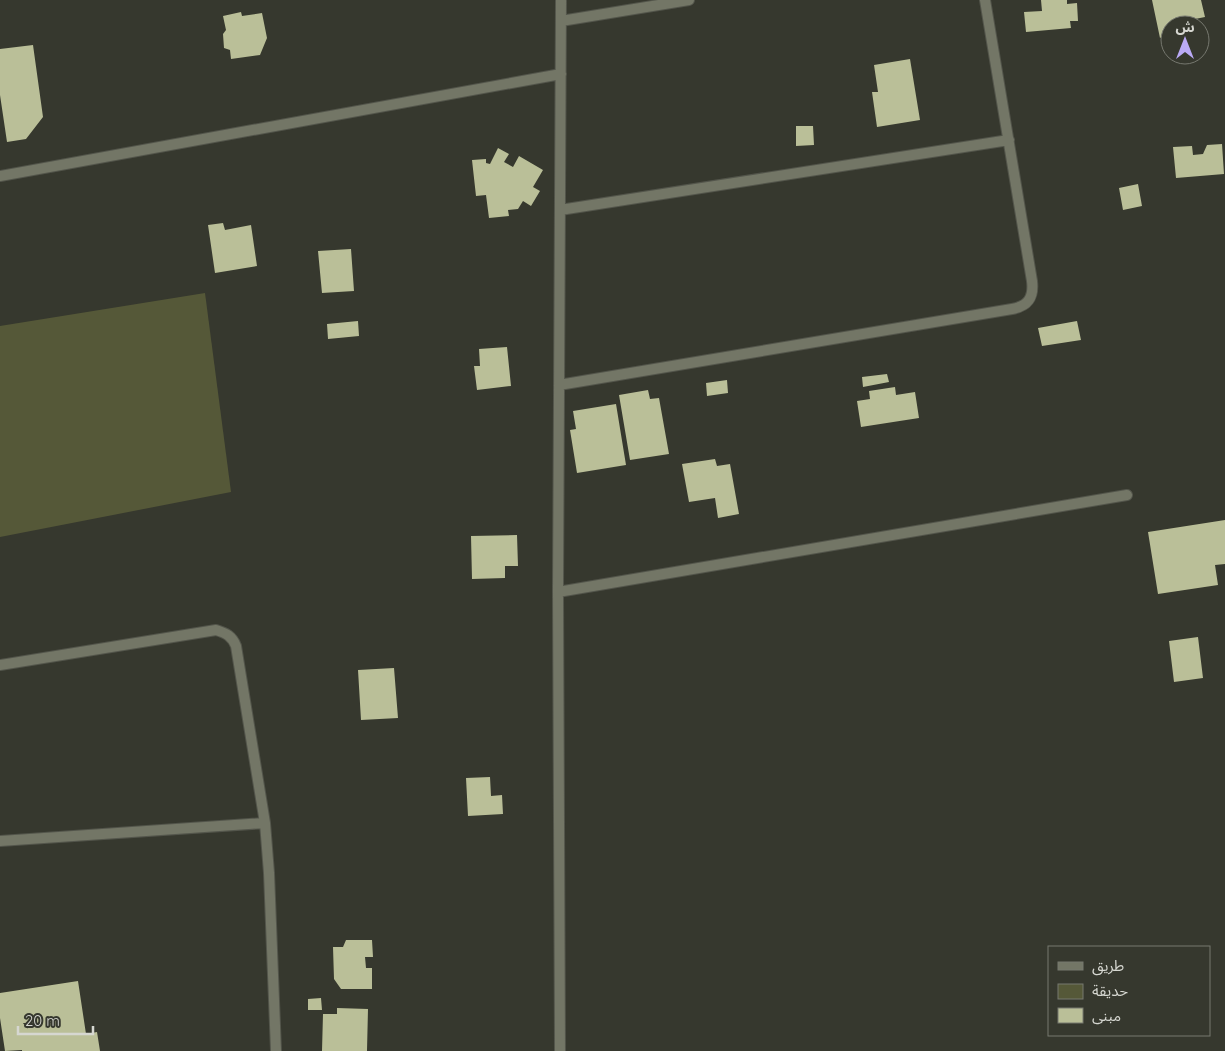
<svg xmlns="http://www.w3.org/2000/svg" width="1225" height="1051" font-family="Quicksand,'Noto Sans Arabic',sans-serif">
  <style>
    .green { fill: #555838 }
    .building { fill: #babf98 }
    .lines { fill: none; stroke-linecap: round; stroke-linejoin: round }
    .minor-casing { stroke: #53554b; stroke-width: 12 }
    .minor { stroke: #737666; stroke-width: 10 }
  </style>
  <rect width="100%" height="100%" fill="#36382e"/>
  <path class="green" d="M 205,293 L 231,492 L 0,537 L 0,326 Z"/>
  <path class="building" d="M 1041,0 L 1067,0 L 1067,4 L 1077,3 L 1078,21 L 1070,21 L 1071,28 L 1026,32 L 1024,12 L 1042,11 Z
    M 1152,0 L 1201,0 L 1205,17 L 1190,20 L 1181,25 L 1170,25 L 1170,32 L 1160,38 Z
    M 241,12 L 242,16 L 262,13 L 267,38 L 260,55 L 231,59 L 230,50 L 224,48 L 223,34 L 226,30 L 223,16 Z
    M 33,45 L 43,117 L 26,139 L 7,142 L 0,95 L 0,49 Z
    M 910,59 L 920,120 L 877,127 L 872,92 L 878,92 L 874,65 Z
    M 796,126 L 813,126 L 814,145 L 796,146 Z
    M 1222,144 L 1224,174 L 1176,178 L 1173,147 L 1192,146 L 1193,155 L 1203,154 L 1207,145 Z
    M 498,148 L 509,154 L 504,162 L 513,167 L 519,156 L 543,170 L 533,187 L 540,191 L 531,206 L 523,201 L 518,209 L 508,210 L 509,216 L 489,218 L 486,195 L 476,196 L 472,160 L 486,159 L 486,163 L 490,164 Z
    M 1138,184 L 1142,206 L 1123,210 L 1119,188 Z
    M 223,223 L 225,230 L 251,225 L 257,266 L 215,273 L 208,225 Z
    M 351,249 L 354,291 L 322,293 L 318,251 Z
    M 358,321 L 359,336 L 328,339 L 327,324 Z
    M 1077,321 L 1081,340 L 1042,346 L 1038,328 Z
    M 507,347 L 511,386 L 477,390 L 474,366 L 480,366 L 479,349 Z
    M 887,374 L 889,382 L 863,387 L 862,377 Z
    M 727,380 L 728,393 L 707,396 L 706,383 Z
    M 895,387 L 896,395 L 915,392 L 919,418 L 861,427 L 857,401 L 870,399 L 869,391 Z
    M 648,390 L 650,399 L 659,398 L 669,454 L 630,460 L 619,395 Z
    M 616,404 L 626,465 L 577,473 L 570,430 L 576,429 L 573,411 Z
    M 715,459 L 717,466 L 730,464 L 739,514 L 718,518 L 715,498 L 689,502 L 682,464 Z
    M 1225,520 L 1225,564 L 1215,565 L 1218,585 L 1158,594 L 1148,532 Z
    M 517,535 L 518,566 L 505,566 L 505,578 L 472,579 L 471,536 Z
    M 1198,637 L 1203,678 L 1174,682 L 1169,641 Z
    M 394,668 L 398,718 L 361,720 L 358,670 Z
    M 490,777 L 491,796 L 502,795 L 503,814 L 468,816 L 466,778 Z
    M 346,940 L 372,940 L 373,957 L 365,957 L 366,968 L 372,968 L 372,989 L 341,989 L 334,979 L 333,947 L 343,947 Z
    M 78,981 L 86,1034 L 97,1032 L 100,1051 L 22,1051 L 22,1050 L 5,1051 L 0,1018 L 0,993 Z
    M 321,998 L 322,1010 L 308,1010 L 308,999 Z
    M 337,1008 L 368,1009 L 367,1051 L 322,1051 L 323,1014 L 337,1014 Z"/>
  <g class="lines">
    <defs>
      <path id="minor" d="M 561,21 L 689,0
        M 0,176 L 561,74
        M 560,210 L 1009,140
        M 559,385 L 1012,309 C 1028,306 1034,298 1032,281 L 985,0
        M 558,592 L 1127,495
        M 0,665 L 216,630 C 226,633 232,636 236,646 L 265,823 L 269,873 L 276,1051
        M 0,841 L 265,823
        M 560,1051 L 558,592 L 561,0"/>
    </defs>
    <use href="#minor" class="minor-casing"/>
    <use href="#minor" class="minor"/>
  </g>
  <rect x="1048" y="946" width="162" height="90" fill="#36382e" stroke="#76786f"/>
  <rect x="1058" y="962" width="25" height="8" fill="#737666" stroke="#76786f"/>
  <text x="1092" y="971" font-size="15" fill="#d6d7d1">طريق</text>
  <rect x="1058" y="984" width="25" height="15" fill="#555838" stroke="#76786f"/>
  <text x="1092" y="996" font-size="15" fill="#d6d7d1">حديقة</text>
  <rect x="1058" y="1008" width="25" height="15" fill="#babf98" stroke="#76786f"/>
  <text x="1092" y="1021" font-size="15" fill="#d6d7d1">مبنى</text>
  <g transform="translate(1185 40)"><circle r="24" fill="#36382e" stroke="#76786f"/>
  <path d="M0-4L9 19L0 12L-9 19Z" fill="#baaaf6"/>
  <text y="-8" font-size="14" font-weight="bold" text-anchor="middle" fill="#d6d7d1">ش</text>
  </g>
  <path d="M18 1026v8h75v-8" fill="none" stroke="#d6d7d1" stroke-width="2.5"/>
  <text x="25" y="1026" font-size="15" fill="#d6d7d1" stroke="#36382e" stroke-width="4" paint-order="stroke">20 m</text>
</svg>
